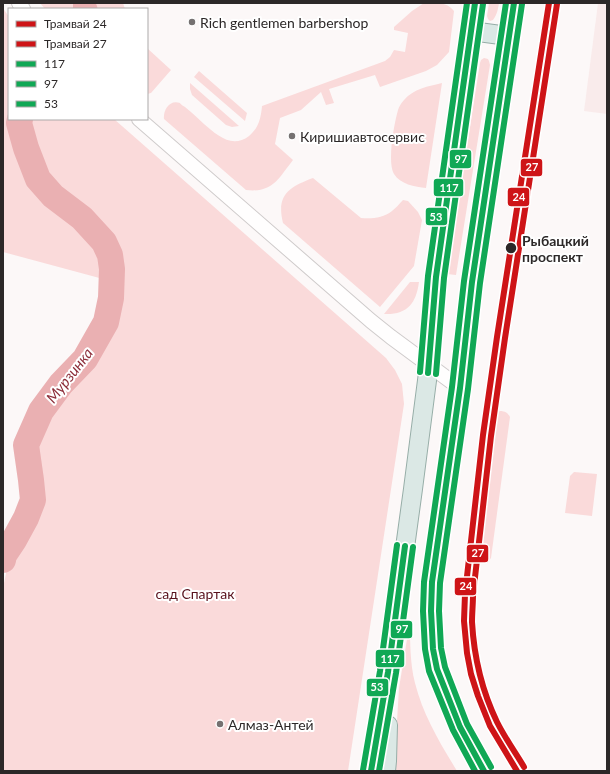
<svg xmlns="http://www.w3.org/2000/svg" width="610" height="774" font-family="Lato,sans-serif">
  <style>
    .built { fill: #f9ebeb }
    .green { fill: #fadada }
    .water { fill: #eab0b2 }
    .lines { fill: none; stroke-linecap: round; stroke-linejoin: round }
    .river { stroke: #eab0b2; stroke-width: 26 }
    .minor-casing { stroke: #cfcbcb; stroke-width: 16 }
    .major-casing { stroke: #96ada7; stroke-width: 20 }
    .minor { stroke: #fffefe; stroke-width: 14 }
    .major { stroke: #dbe8e5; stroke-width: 18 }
    .bus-1-casing { stroke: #fff; stroke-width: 9 }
    .bus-2-casing { stroke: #fff; stroke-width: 9 }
    .bus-3-casing { stroke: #fff; stroke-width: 9 }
    .bus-1 { stroke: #10a855; stroke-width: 6 }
    .bus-2 { stroke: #10a855; stroke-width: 6 }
    .bus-3 { stroke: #10a855; stroke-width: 6 }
    .tram-1-casing { stroke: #fff; stroke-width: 9 }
    .tram-2-casing { stroke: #fff; stroke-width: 9 }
    .tram-1 { stroke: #ce1417; stroke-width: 6 }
    .tram-2 { stroke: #ce1417; stroke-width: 6 }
    .poi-dot { fill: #757171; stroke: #fff; stroke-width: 1.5 }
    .stop-dot { fill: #2c2828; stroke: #fff; stroke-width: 1.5 }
    .labels { text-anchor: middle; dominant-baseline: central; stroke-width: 4; stroke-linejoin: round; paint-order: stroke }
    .poi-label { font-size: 14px; fill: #2c2828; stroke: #fff; text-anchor: start }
    .stop-label { font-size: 14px; font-weight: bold; fill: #2c2828; stroke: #fff; text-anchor: start }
    .park-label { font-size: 14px; fill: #59121d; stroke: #fff }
    .water-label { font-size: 15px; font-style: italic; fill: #8c2d39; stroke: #fff }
    .line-badge { stroke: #fff; stroke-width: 1.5 }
    .badge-label { font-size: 11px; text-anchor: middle; font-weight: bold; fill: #fff }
  </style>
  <rect width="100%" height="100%" fill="#fcf8f8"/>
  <path class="built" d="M 598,3 L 607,3 L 607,114 L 584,111 Z"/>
  <path class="green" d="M 40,3 L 73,3 L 74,4 L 73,9 L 45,9 Z
    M 96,3 L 123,3 L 125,9 L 98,9 Z
    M 424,3 C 435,2 447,2 454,11 L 449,52 L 437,65 L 426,71 L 380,87 L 375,75 L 329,89 L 334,103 L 326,105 L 321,92 L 301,110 L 280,118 L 275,144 L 293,160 C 278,179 273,193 246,190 L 164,119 C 163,111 169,99 180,103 C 180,104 185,107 185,107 C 192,113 198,118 204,124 C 217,135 232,149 249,136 C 259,128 261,117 262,106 L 385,61 L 390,57 L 394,50 L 405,52 L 408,33 L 394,30 L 394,27 L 412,11 Z
    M 489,3 L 499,3 C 498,9 497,15 493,20 L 490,21 L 488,19 L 487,16 Z
    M 3,8 L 9,17 L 9,119 L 114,119 L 386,358 L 395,370 L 402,384 L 404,404 L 348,771 L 3,771 L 3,588 L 9,559 L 23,540 L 35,515 L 39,497 L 32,449 L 35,431 L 47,413 L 81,373 L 107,336 L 112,325 L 117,311 L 118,283 L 3,252 Z
    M 147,48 L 171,70 L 151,93 L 147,94 Z
    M 484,58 L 488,59 L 489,61 L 490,65 L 456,275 L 447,274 L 480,63 L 481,60 Z
    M 199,71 L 247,113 L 245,121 L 194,77 Z
    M 190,83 L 239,126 L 232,127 L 226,125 L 192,95 L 190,89 Z
    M 442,83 L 426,188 C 415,187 400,184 394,174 C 387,162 394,124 398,110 C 399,107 401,103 404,100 C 413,89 429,86 442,83 Z
    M 313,178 L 361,218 C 372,219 383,218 392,211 C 396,208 399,204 403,200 L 408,201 L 418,212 L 422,220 L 414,266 L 380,307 L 283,223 C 276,195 289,187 313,178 Z
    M 410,282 L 419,282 C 416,304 407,315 384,314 Z
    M 500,411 C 505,411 508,413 510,417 L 491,558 C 487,565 479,564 478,556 L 495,416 L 497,413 Z
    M 574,472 L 597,474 L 592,516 L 565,513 L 570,476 Z
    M 410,621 C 410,641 410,664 415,683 C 423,715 440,743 457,771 L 394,771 L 399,688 Z"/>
  <path class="water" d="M 73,3 L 96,3 L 98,9 L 73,9 Z"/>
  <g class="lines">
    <path class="river" d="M 3,560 L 4,555 L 14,540 L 26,518 L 33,500 L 31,480 L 26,445 L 41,411 L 61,384 L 85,359 L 106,322 L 111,298 L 112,269 L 110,255 L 104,242 L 82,218 L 53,196 L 38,179 L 26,148 L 19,123 L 20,119"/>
    <defs>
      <path id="minor" d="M 19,3 L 23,9
        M 139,119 L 371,321 L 391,337 L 460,388"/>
      <path id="major" d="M 471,31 L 508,36
        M 371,771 L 388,672 L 413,489 L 429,365 L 436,277 L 475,3
        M 386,771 L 387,761 L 388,725
        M 484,771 L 460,727 L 437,669 L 433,649 L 431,611 L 432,582 L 460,388 L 472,282 L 487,179 L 514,3"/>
    </defs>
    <use href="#minor" class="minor-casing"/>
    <use href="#major" class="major-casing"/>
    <use href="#minor" class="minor"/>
    <use href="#major" class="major"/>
    <defs>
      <path id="bus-1" d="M 428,373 L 436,277 L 475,3
        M 371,771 L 388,672 L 405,546
        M 484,771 L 460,727 L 437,669 L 433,649 L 431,611 L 432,582 L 460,388 L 472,282 L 514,3"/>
      <path id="bus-2" d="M 436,374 L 444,278 L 483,4
        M 491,767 L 467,724 L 445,667 L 441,648 L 439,611 L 440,583 L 468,389 L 480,283 L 522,4
        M 379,771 L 396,673 L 413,547"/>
      <path id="bus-3" d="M 420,372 L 428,276 L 467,3
        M 363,770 L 380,671 L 397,545
        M 475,771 L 453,730 L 429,671 L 425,649 L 423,611 L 424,582 L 452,387 L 464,281 L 506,3"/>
    </defs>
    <use href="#bus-1" class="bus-1-casing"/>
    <use href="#bus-2" class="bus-2-casing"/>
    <use href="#bus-3" class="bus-3-casing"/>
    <use href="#bus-1" class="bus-1"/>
    <use href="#bus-2" class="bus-2"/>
    <use href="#bus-3" class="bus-3"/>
    <defs>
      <path id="tram-1" d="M 517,771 L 490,726 L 478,696 L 471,674 L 467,653 L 464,621 L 465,594 L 483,435 L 497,337 L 549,3"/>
      <path id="tram-2" d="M 524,767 C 515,752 505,738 497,722 C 482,691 474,657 472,622 C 472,613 473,604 473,595 L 491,436 L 505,338 L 557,4"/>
    </defs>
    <use href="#tram-1" class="tram-1-casing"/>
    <use href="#tram-2" class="tram-2-casing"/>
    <use href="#tram-1" class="tram-1"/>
    <use href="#tram-2" class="tram-2"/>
  </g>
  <g class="poi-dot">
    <circle cx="192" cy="22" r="4"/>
    <circle cx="292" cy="136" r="4"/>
    <circle cx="220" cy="724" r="4"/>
  </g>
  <circle class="stop-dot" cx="511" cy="248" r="6"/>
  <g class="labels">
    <g class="poi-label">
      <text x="200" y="22">Rich gentlemen barbershop</text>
      <text x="300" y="136">Киришиавтосервис</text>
      <text x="228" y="724">Алмаз-Антей</text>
    </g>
    <g class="stop-label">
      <text x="522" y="240">Рыбацкий<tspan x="522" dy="16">проспект</tspan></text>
    </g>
    <g class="park-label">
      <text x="195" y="593">сад Спартак</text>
    </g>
    <g class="water-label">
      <text transform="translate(69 375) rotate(-52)">Мурзинка</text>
    </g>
  </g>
  <g class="line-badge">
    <rect x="449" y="149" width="23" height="20" rx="4" fill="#10a855"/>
    <rect x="520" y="158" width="23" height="19" rx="4" fill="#ce1417"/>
    <rect x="433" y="178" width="31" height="19" rx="4" fill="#10a855"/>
    <rect x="507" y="187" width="23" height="20" rx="4" fill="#ce1417"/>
    <rect x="425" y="207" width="23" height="19" rx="4" fill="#10a855"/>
    <rect x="466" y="544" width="23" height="19" rx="4" fill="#ce1417"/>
    <rect x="454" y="577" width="23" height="19" rx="4" fill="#ce1417"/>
    <rect x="390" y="620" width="23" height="19" rx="4" fill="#10a855"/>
    <rect x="375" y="649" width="30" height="19" rx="4" fill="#10a855"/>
    <rect x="366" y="678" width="23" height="19" rx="4" fill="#10a855"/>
  </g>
  <g class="badge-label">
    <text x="461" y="163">97</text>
    <text x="532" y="171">27</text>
    <text x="449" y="192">117</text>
    <text x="519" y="201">24</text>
    <text x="436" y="221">53</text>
    <text x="478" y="557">27</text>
    <text x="466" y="590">24</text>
    <text x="402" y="633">97</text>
    <text x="390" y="663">117</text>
    <text x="377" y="691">53</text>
  </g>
  <rect width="610" height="774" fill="none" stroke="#2c2828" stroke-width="8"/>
  <rect x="8" y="8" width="140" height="112" fill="#ffffff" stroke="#aba9a9"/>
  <rect x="16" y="21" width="20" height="6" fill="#ce1417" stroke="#aba9a9"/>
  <text x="44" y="28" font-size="12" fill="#2c2828">Трамвай 24</text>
  <rect x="16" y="41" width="20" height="6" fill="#ce1417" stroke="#aba9a9"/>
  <text x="44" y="48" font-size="12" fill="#2c2828">Трамвай 27</text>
  <rect x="16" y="61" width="20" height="6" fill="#10a855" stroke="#aba9a9"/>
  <text x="44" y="68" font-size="12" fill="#2c2828">117</text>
  <rect x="16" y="81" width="20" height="6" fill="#10a855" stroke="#aba9a9"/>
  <text x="44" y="88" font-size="12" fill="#2c2828">97</text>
  <rect x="16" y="101" width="20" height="6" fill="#10a855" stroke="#aba9a9"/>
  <text x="44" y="108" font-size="12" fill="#2c2828">53</text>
</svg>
